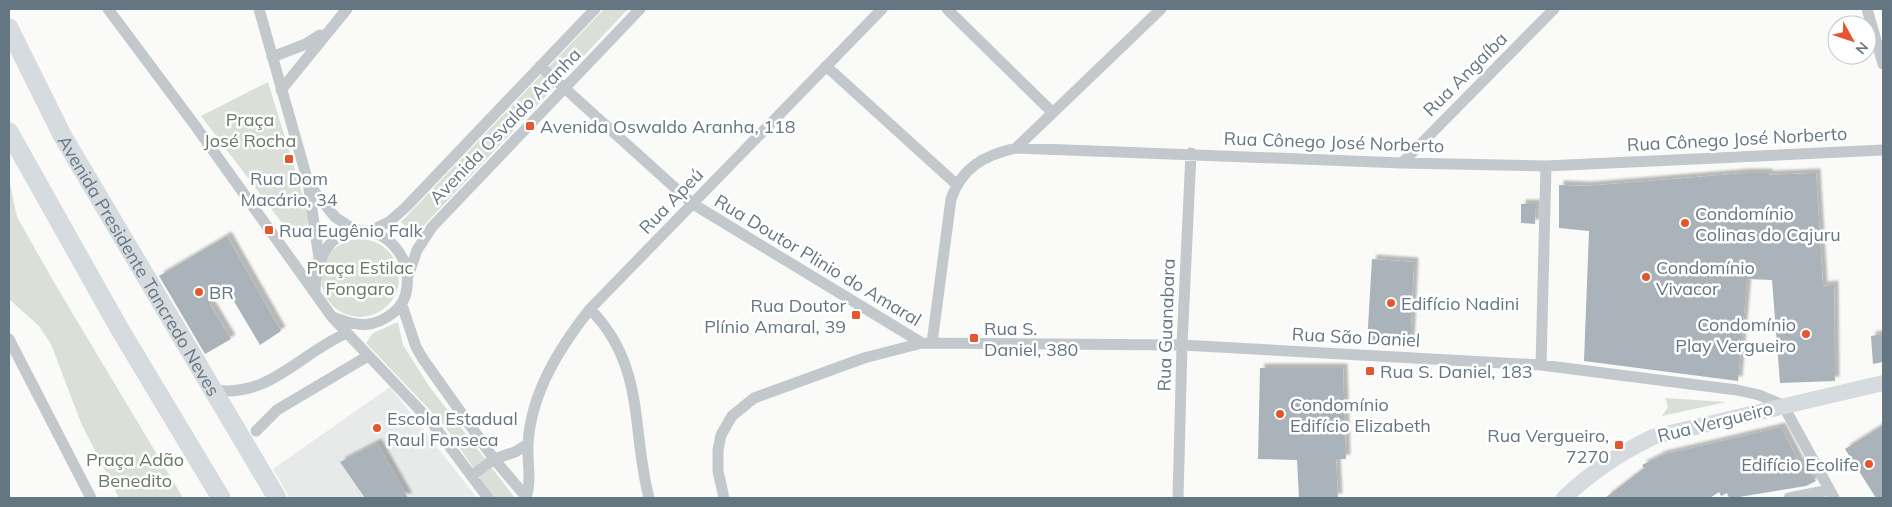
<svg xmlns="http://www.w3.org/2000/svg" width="1892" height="507" font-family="Mulish,sans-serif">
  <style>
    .built { fill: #e8e9e9 }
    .green { fill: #dadfd7 }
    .building { fill: #aab3b9; filter: url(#shadow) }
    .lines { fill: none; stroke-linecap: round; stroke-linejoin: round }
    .minor { stroke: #c3c8cc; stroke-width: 11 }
    .secondary { stroke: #d6dbdf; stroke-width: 16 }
    .trunk { stroke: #d6dbdf; stroke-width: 19 }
    .poi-dot { fill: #e4572e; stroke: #fff; stroke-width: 2 }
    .labels { text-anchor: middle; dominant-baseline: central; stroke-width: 5; stroke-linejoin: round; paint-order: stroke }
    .street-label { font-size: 18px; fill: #657683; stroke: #fff }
    .park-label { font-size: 18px; fill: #687a64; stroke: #fff }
    .poi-label { font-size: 18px; fill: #657683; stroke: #fff; text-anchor: start }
  </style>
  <defs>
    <filter id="shadow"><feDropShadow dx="4.5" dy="-4.5" stdDeviation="1" flood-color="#0004"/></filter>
  </defs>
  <rect width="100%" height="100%" fill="#fafaf8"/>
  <path class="built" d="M 390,387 L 477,498 L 290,498 L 273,469 Z"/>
  <path class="green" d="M 604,9 L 628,9 L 415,235 L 401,222 Z
    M 268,82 L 310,219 L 301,237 L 292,236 L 201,116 Z
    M 9,179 L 17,217 L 55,284 L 183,498 L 119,498 L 81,423 L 51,344 L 39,326 L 9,299 Z
    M321 278a39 39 0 1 1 78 0a39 39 0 1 1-78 0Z
    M 398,322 L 403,345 L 429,386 L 515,498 L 494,498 L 444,425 L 366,343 L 373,333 Z
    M 1665,398 L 1726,402 L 1662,416 L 1668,407 Z"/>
  <path class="building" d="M 1746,173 L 1768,173 L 1768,175 L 1816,173 L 1823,286 L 1834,285 L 1835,381 L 1780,383 L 1772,280 L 1747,279 L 1738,381 L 1584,361 L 1589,231 L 1559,228 L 1559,185 L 1587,186 Z
    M 1521,204 L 1536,204 L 1535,224 L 1521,223 Z
    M 227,236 L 281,331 L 260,345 L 229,293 L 210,304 L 231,339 L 205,354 L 159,276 Z
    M 1372,259 L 1414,262 L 1410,347 L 1367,344 Z
    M 1883,334 L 1883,362 L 1873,364 L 1871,336 Z
    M 1260,368 L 1343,368 L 1346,459 L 1336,459 L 1338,498 L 1299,498 L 1297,460 L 1258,459 Z
    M 1883,425 L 1883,498 L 1876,498 L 1845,449 Z
    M 1781,427 L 1800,464 L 1804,462 L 1816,481 L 1806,486 L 1733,498 L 1729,498 L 1727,493 L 1721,496 L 1719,492 L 1710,498 L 1605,498 L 1644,468 L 1642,465 L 1662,455 Z
    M 377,443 L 408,498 L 365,498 L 340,462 Z"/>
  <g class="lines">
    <path class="minor" d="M 108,9 L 194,124 L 332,317 L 432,423 L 488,498
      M 259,9 L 308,182 L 319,258
      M 947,9 L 1052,112
      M 1867,9 L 1883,64
      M 272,57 L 306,44 L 320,35
      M 540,66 L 693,204 L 922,343
      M 826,66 L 956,184
      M 281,90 L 347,9
      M 1016,148 L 1161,9
      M 1402,163 L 1554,9
      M 310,186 L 335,217 L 355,230
      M 370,231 L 389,222 L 406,207 L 595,9
      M 408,276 L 417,250 L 432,227 L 640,9
      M 315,292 C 317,198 414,224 407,287 C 406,298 402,306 393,313 C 373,328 359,327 336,318
      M 402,305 L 416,347 L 423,359 L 494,459 L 527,498
      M 590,309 C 646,366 631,429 649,498
      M 9,339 L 91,498
      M 932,343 L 951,199 C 962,167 985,155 1016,148 L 1402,163 L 1546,166 L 1883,150
      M 1541,365 L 1546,166
      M 214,390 C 270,398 300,353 347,333
      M 256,431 L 277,410 L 368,356
      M 473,475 L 494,459 L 515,452 L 528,444
      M 526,498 C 532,481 527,462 528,444 C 531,393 559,348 590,309 L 882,9
      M 724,498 L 718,471 L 718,450 L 721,435 L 732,416 L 754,398 L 864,358 L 922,343 L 1182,345 L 1541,365 L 1737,390 L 1759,395 L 1783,405 L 1834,498
      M 1178,498 L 1182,345 L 1191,153
      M 1789,498 L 1829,490"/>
    <path class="secondary" d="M 1564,498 C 1591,472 1620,453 1653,437 L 1883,383"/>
    <g class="trunk">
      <path id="s1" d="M 9,28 L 62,135 L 277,498"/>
      <path d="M 9,132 L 119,328 L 221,498"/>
    </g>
  </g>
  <g class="poi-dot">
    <rect x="525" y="121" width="10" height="10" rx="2.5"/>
    <rect x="284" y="154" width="10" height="10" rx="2.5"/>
    <circle cx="1685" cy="223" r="5"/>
    <rect x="264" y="225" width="10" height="10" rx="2.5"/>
    <circle cx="1646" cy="277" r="5"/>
    <circle cx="199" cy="292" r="5"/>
    <circle cx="1391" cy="303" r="5"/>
    <rect x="851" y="310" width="10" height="10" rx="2.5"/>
    <circle cx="1806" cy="334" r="5"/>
    <rect x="969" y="333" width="10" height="10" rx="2.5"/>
    <rect x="1365" y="366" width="10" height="10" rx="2.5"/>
    <circle cx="1280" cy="414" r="5"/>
    <circle cx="377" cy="428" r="5"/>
    <rect x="1614" y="440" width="10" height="10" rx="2.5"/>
    <circle cx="1869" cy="464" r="5"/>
  </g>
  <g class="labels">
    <g class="street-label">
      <text transform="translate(1465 74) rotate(-45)">Rua Angaíba</text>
      <text transform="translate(505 126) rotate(-46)">Avenida Osvaldo Aranha</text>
      <text transform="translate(1737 139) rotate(-3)">Rua Cônego José Norberto</text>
      <text transform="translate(1334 142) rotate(2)">Rua Cônego José Norberto</text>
      <text transform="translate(671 201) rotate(-46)">Rua Apeú</text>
      <text transform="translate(818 260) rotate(31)">Rua Doutor Plinio do Amaral</text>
      <text stroke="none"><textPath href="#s1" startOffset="271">Avenida Presidente Tancredo Neves</textPath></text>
      <text transform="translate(1166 325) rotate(-88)">Rua Guanabara</text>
      <text transform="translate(1356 337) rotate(3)">Rua São Daniel</text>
      <text transform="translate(1715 422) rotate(-14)">Rua Vergueiro</text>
    </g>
    <g class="park-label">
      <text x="250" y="119">Praça<tspan x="250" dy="21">José Rocha</tspan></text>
      <text x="360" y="267">Praça Estilac<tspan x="360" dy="21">Fongaro</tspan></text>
      <text x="135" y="459">Praça Adão<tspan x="135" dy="21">Benedito</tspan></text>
    </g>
    <g class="poi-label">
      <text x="540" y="126">Avenida Oswaldo Aranha, 118</text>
      <text x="289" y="178" text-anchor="middle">Rua Dom<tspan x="289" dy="21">Macário, 34</tspan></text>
      <text x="1695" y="213">Condomínio<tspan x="1695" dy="21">Colinas do Cajuru</tspan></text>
      <text x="279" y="230">Rua Eugênio Falk</text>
      <text x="1656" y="267">Condomínio<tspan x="1656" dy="21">Vivacor</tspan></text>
      <text x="209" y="292">BR</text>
      <text x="1401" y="303">Edifício Nadini</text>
      <text x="846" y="305" text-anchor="end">Rua Doutor<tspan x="846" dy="21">Plínio Amaral, 39</tspan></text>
      <text x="1796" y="324" text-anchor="end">Condomínio<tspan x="1796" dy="21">Play Vergueiro</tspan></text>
      <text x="984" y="328">Rua S.<tspan x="984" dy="21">Daniel, 380</tspan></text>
      <text x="1380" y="371">Rua S. Daniel, 183</text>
      <text x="1290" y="404">Condomínio<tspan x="1290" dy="21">Edifício Elizabeth</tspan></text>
      <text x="387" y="418">Escola Estadual<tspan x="387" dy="21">Raul Fonseca</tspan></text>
      <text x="1609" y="435" text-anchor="end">Rua Vergueiro,<tspan x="1609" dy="21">7270</tspan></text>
      <text x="1859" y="464" text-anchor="end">Edifício Ecolife</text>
    </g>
  </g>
  <rect width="1892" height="507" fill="none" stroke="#657683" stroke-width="20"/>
  <g transform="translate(1852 40) rotate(130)"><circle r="24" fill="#ffffff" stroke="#c1c8cd"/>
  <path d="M0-4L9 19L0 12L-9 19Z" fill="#e4572e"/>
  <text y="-8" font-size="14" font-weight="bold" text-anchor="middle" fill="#657683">N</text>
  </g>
</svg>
